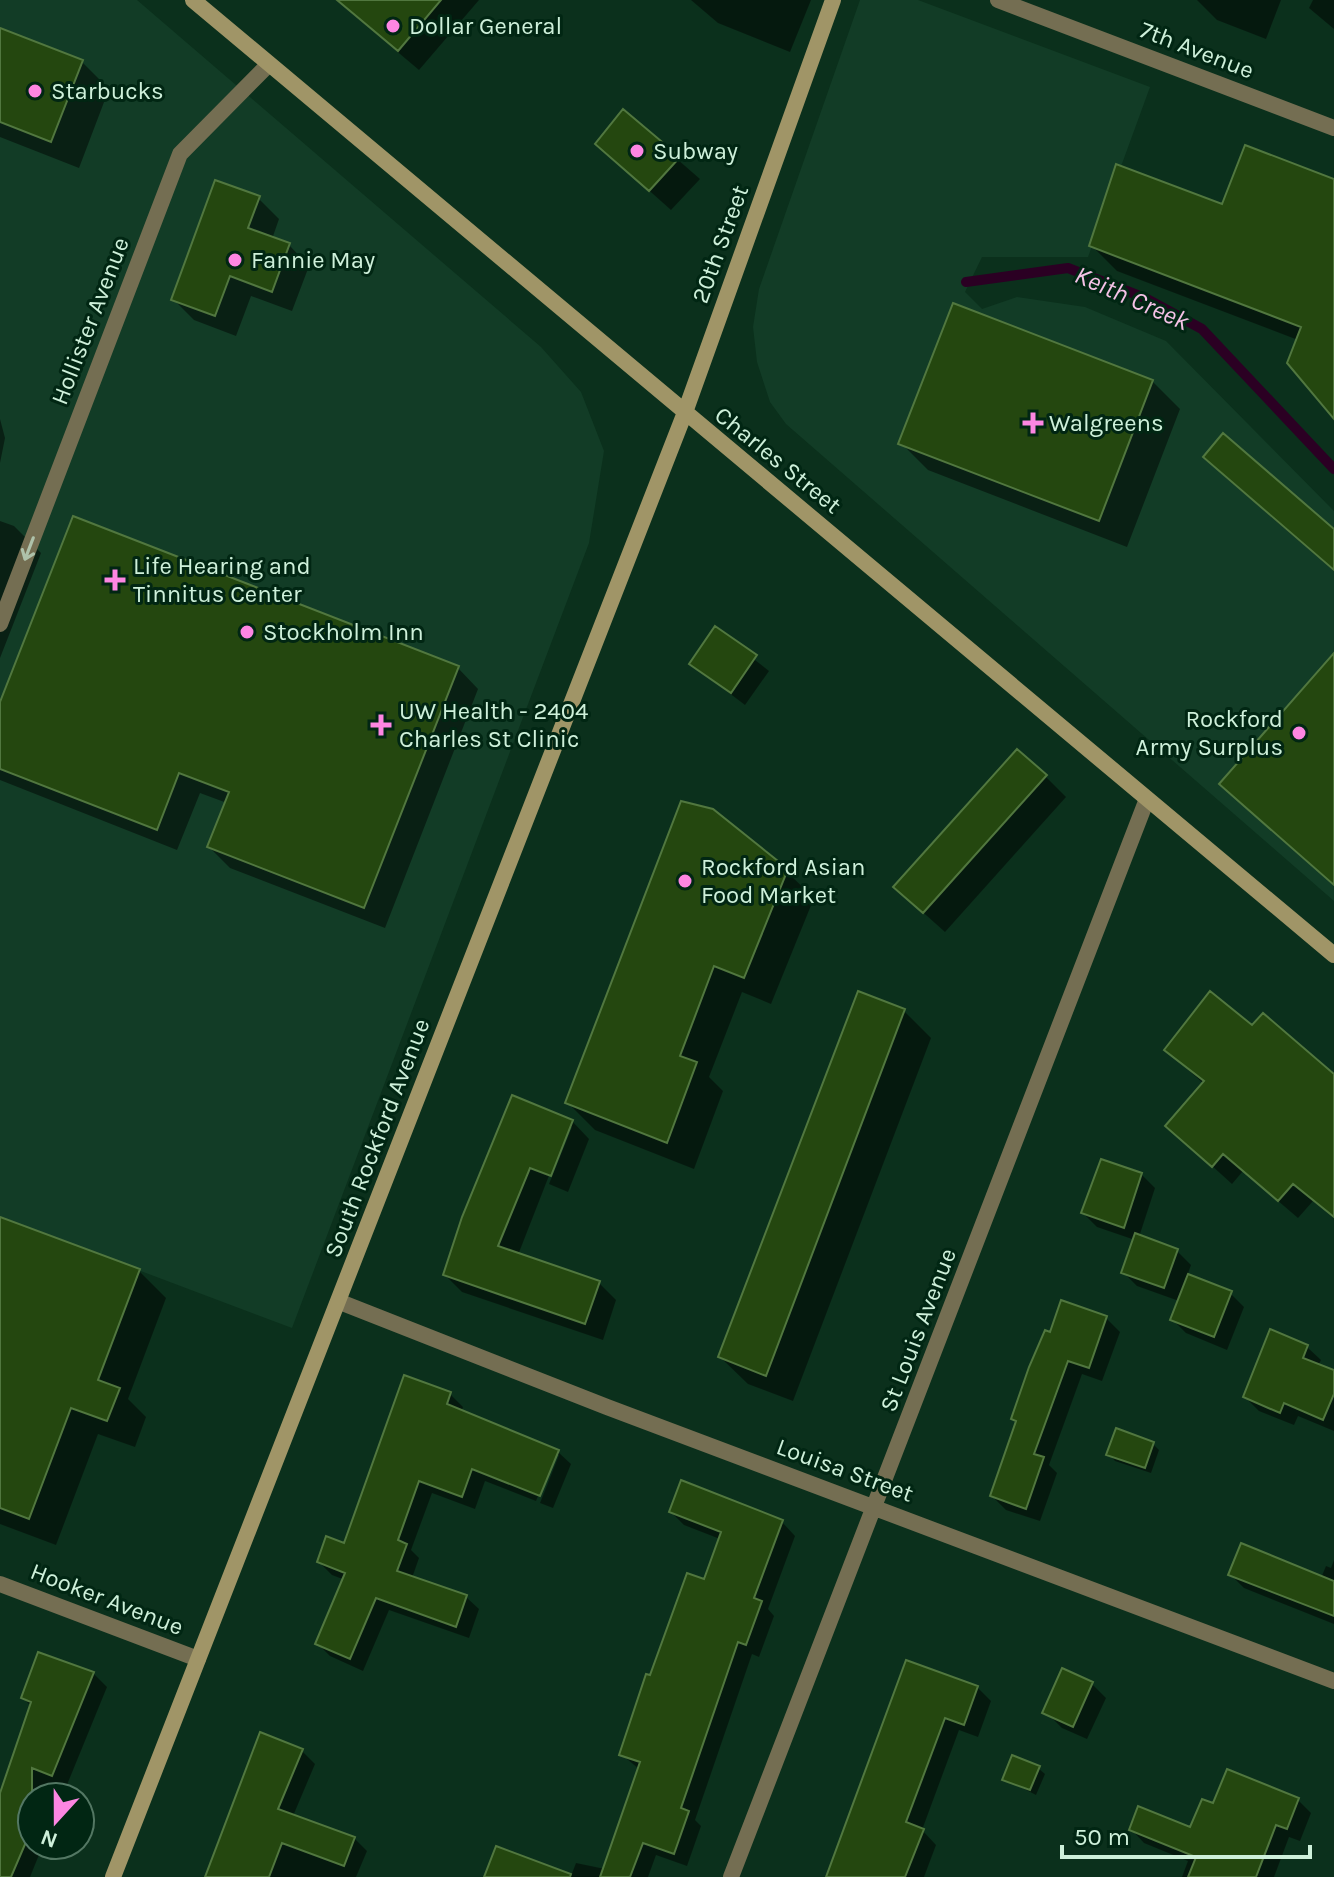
<svg xmlns="http://www.w3.org/2000/svg" width="1334" height="1877" font-family="Karla,sans-serif">
  <style>
    .built { fill: #123c26 }
    .shadow { fill: #0007 }
    .lines { fill: none; stroke-linecap: round; stroke-linejoin: round }
    .stream { stroke: #2b0023; stroke-width: 10 }
    .building { fill: #24470f; stroke: #51773f; stroke-width: 2 }
    .street { stroke: #746e52; stroke-width: 16 }
    .secondary { stroke: #a09567; stroke-width: 16 }
    .oneway { stroke: #aec2aa }
    .poi-dot { fill: #fd86e2; stroke: #012613; stroke-width: 3 }
    .labels { text-anchor: middle; dominant-baseline: central; stroke-width: 6; stroke-linejoin: round; paint-order: stroke }
    .poi-label { font-size: 24px; fill: #cef0da; stroke: #012613; text-anchor: start }
    .street-label { font-size: 24px; fill: #cef0da; stroke: #012613 }
    .water-label { font-size: 26px; font-style: italic; fill: #f5c2e7; stroke: #012613 }
  </style>
  <rect width="100%" height="100%" fill="#0b301c"/>
  <path class="built" d="M 0,0 L 137,0 L 541,347 L 581,392 L 604,451 L 589,543 L 292,1328 L 0,1218 Z
    M 860,0 L 918,0 L 1150,87 L 1088,257 L 982,257 L 965,292 L 982,309 L 1017,297 L 1085,307 L 1166,341 L 1334,511 L 1334,901 L 786,424 L 770,402 L 757,362 L 753,327 L 759,289 Z"/>
  <path class="shadow" d="M 336,0 L 479,0 L 419,70 Z
    M 691,0 L 811,0 L 790,52 L 718,23 Z
    M 1197,0 L 1281,0 L 1266,39 L 1217,20 Z
    M 1313,0 L 1334,0 L 1334,29 L 1309,8 Z
    M 0,30 L 82,62 L 109,89 L 79,168 L 0,137 Z
    M 623,112 L 700,179 L 671,210 L 597,144 Z
    M 1334,186 L 1334,414 L 1298,340 L 1117,271 L 1091,245 L 1223,207 Z
    M 258,198 L 279,219 L 272,239 L 289,245 L 309,266 L 292,311 L 251,296 L 236,336 L 194,320 L 173,299 Z
    M 1152,381 L 1180,409 L 1127,547 L 928,470 L 901,443 Z
    M 0,419 L 5,438 L 0,463 Z
    M 1205,457 L 1334,532 L 1334,571 L 1226,478 Z
    M 0,521 L 14,526 L 41,553 L 0,658 Z
    M 715,629 L 769,671 L 745,705 L 691,664 Z
    M 1334,656 L 1334,885 L 1222,784 Z
    M 458,668 L 478,689 L 385,928 L 230,868 L 209,847 L 227,803 L 200,793 L 177,850 L 0,780 L 0,707 Z
    M 1045,776 L 1066,797 L 945,932 L 917,907 Z
    M 786,871 L 814,898 L 771,1004 L 742,992 L 709,1077 L 723,1091 L 694,1169 L 595,1130 L 568,1103 Z
    M 904,1011 L 931,1038 L 793,1401 L 748,1384 L 720,1357 Z
    M 1252,1028 L 1334,1076 L 1334,1218 L 1313,1201 L 1298,1218 L 1243,1171 L 1232,1184 L 1168,1126 L 1204,1084 L 1166,1050 Z
    M 572,1121 L 589,1139 L 568,1192 L 549,1184 L 572,1127 L 568,1127 L 518,1255 L 599,1283 L 616,1300 L 603,1340 L 462,1292 L 445,1275 L 464,1217 Z
    M 1141,1174 L 1155,1188 L 1139,1237 L 1177,1251 L 1191,1265 L 1187,1276 L 1230,1293 L 1244,1307 L 1227,1350 L 1186,1333 L 1172,1319 L 1179,1301 L 1137,1286 L 1123,1272 L 1135,1240 L 1097,1227 L 1083,1213 Z
    M 0,1219 L 139,1271 L 166,1298 L 128,1399 L 146,1417 L 135,1447 L 98,1434 L 56,1545 L 0,1524 Z
    M 1106,1318 L 1120,1332 L 1102,1381 L 1082,1374 L 1049,1465 L 1057,1473 L 1040,1521 L 1006,1510 L 992,1496 L 1017,1423 L 1013,1418 L 1051,1334 Z
    M 1307,1347 L 1321,1360 L 1318,1366 L 1334,1372 L 1334,1431 L 1298,1416 L 1294,1425 L 1259,1411 L 1245,1397 Z
    M 450,1394 L 463,1407 L 461,1412 L 558,1452 L 571,1464 L 553,1508 L 540,1503 L 559,1455 L 555,1455 L 536,1501 L 485,1481 L 475,1509 L 432,1493 L 411,1550 L 419,1558 L 412,1578 L 466,1597 L 479,1609 L 469,1638 L 389,1610 L 363,1671 L 330,1656 L 317,1643 L 345,1580 L 332,1575 L 319,1562 L 345,1545 Z
    M 1153,1444 L 1159,1450 L 1151,1473 L 1115,1461 L 1109,1454 Z
    M 671,1512 L 782,1522 L 795,1536 L 768,1609 L 774,1616 L 759,1657 L 752,1654 L 695,1820 L 701,1826 L 687,1866 L 656,1855 L 648,1877 L 486,1877 L 497,1849 L 571,1876 L 576,1863 L 605,1869 L 639,1769 L 621,1754 L 651,1677 L 705,1582 L 720,1539 L 684,1525 Z
    M 1334,1560 L 1334,1624 L 1244,1588 L 1230,1574 L 1321,1578 L 1326,1566 L 1331,1568 Z
    M 93,1673 L 107,1687 L 62,1797 L 32,1797 L 32,1845 L 43,1845 L 30,1877 L 0,1877 L 0,1795 L 32,1707 L 23,1698 Z
    M 1092,1684 L 1106,1698 L 1087,1739 L 1062,1728 L 1048,1714 Z
    M 977,1687 L 991,1701 L 978,1737 L 959,1730 L 922,1830 L 936,1845 L 924,1877 L 826,1877 L 869,1772 Z
    M 261,1734 L 302,1751 L 315,1764 L 293,1816 L 354,1838 L 367,1851 L 356,1877 L 207,1877 Z
    M 1038,1768 L 1045,1774 L 1036,1795 L 1005,1779 Z
    M 1298,1800 L 1311,1813 L 1300,1841 L 1289,1837 L 1274,1877 L 1182,1877 L 1188,1861 L 1144,1843 L 1131,1829 L 1191,1830 L 1214,1806 Z"/>
  <g class="lines">
    <path class="stream" d="M 966,282 L 1068,268 L 1145,298 L 1202,329 L 1334,469"/>
  </g>
  <path class="building" d="M 337,0 L 441,0 L 398,51 Z
    M 0,28 L 83,60 L 51,142 L 0,122 Z
    M 623,109 L 680,157 L 649,191 L 595,144 Z
    M 1245,145 L 1334,179 L 1334,419 L 1287,363 L 1301,327 L 1089,246 L 1116,164 L 1222,204 Z
    M 215,180 L 260,196 L 248,228 L 290,243 L 272,292 L 230,276 L 215,316 L 171,300 Z
    M 953,303 L 1153,380 L 1099,521 L 898,444 Z
    M 1223,433 L 1334,529 L 1334,570 L 1203,457 Z
    M 73,516 L 459,666 L 364,908 L 207,847 L 229,792 L 179,773 L 157,830 L 0,769 L 0,702 Z
    M 715,626 L 757,655 L 731,693 L 689,664 Z
    M 1334,653 L 1334,885 L 1219,784 Z
    M 1017,749 L 1047,775 L 923,913 L 893,887 Z
    M 681,801 L 713,809 L 788,869 L 744,978 L 714,966 L 680,1056 L 697,1062 L 667,1143 L 565,1103 Z
    M 858,991 L 905,1009 L 766,1376 L 718,1357 Z
    M 1210,991 L 1252,1025 L 1263,1013 L 1334,1074 L 1334,1217 L 1293,1184 L 1278,1201 L 1223,1154 L 1212,1167 L 1165,1126 L 1204,1081 L 1164,1050 Z
    M 512,1095 L 573,1120 L 551,1176 L 530,1168 L 498,1246 L 600,1281 L 585,1324 L 443,1275 L 462,1217 Z
    M 1101,1159 L 1142,1173 L 1124,1228 L 1081,1213 Z
    M 0,1217 L 140,1269 L 98,1380 L 120,1388 L 107,1421 L 71,1408 L 29,1519 L 0,1508 Z
    M 1135,1233 L 1178,1249 L 1164,1288 L 1121,1273 Z
    M 1188,1274 L 1232,1291 L 1214,1337 L 1170,1320 Z
    M 1061,1300 L 1107,1316 L 1089,1368 L 1068,1361 L 1034,1454 L 1044,1457 L 1026,1509 L 990,1496 L 1016,1421 L 1011,1419 L 1029,1367 L 1045,1330 L 1050,1332 Z
    M 1270,1329 L 1308,1345 L 1303,1358 L 1334,1370 L 1334,1394 L 1323,1420 L 1284,1403 L 1280,1413 L 1243,1397 Z
    M 404,1375 L 451,1392 L 447,1404 L 559,1450 L 540,1496 L 472,1469 L 462,1497 L 419,1481 L 398,1540 L 407,1544 L 397,1571 L 467,1595 L 456,1627 L 376,1598 L 350,1659 L 315,1644 L 345,1573 L 317,1562 L 326,1536 L 344,1543 Z
    M 1116,1428 L 1154,1442 L 1145,1468 L 1106,1455 Z
    M 681,1480 L 783,1520 L 754,1598 L 762,1601 L 746,1645 L 738,1642 L 681,1808 L 689,1811 L 674,1854 L 643,1843 L 630,1877 L 600,1877 L 640,1762 L 619,1755 L 646,1674 L 650,1675 L 687,1573 L 704,1579 L 721,1532 L 669,1512 Z
    M 1241,1543 L 1334,1581 L 1334,1616 L 1228,1575 Z
    M 38,1652 L 94,1672 L 52,1776 L 32,1768 L 32,1828 L 11,1877 L 0,1877 L 0,1793 L 31,1702 L 21,1698 Z
    M 906,1660 L 978,1686 L 964,1725 L 945,1718 L 906,1822 L 924,1829 L 905,1877 L 826,1877 Z
    M 1062,1668 L 1093,1682 L 1073,1727 L 1042,1713 Z
    M 260,1732 L 303,1749 L 278,1809 L 355,1837 L 344,1866 L 282,1843 L 269,1877 L 205,1877 Z
    M 1012,1755 L 1040,1766 L 1030,1790 L 1002,1780 Z
    M 1227,1769 L 1299,1798 L 1287,1829 L 1276,1825 L 1256,1877 L 1188,1877 L 1196,1857 L 1129,1830 L 1138,1806 L 1190,1827 L 1202,1799 L 1213,1803 Z
    M 496,1846 L 571,1874 L 570,1877 L 484,1877 Z"/>
  <g class="lines">
    <path class="street" d="M 998,0 L 1334,128
      M 0,624 L 180,154 L 269,64
      M 340,1302 L 607,1407 L 1334,1681
      M 0,1584 L 198,1659
      M 731,1877 L 1147,799"/>
    <path class="secondary" d="M 193,0 L 1334,955
      M 113,1877 L 684,415 L 833,0"/>
  </g>
  <defs><path id="oneway-shaft" d="M-6 0H5M1.5-3L5.5 0L1.5 3" fill="none" stroke-width="1.6" stroke-linecap="round" stroke-linejoin="round" transform="scale(2)"/></defs>
  <use class="oneway" href="#oneway-shaft" transform="translate(29 549) rotate(111)"/>
  <g class="poi-dot">
    <circle cx="393" cy="26" r="8"/>
    <circle cx="35" cy="91" r="8"/>
    <circle cx="637" cy="151" r="8"/>
    <circle cx="235" cy="260" r="8"/>
    <path d="M1029 411h8v8h8v8h-8v8h-8v-8h-8v-8h8z"/>
    <path d="M111 568h8v8h8v8h-8v8h-8v-8h-8v-8h8z"/>
    <circle cx="247" cy="632" r="8"/>
    <path d="M377 713h8v8h8v8h-8v8h-8v-8h-8v-8h8z"/>
    <circle cx="1299" cy="733" r="8"/>
    <circle cx="685" cy="881" r="8"/>
  </g>
  <g class="labels">
    <g class="poi-label">
      <text x="409" y="26">Dollar General</text>
      <text x="51" y="91">Starbucks</text>
      <text x="653" y="151">Subway</text>
      <text x="251" y="260">Fannie May</text>
      <text x="1049" y="423">Walgreens</text>
      <text x="133" y="566">Life Hearing and<tspan x="133" dy="28">Tinnitus Center</tspan></text>
      <text x="263" y="632">Stockholm Inn</text>
      <text x="399" y="711">UW Health - 2404<tspan x="399" dy="28">Charles St Clinic</tspan></text>
      <text x="1283" y="719" text-anchor="end">Rockford<tspan x="1283" dy="28">Army Surplus</tspan></text>
      <text x="701" y="867">Rockford Asian<tspan x="701" dy="28">Food Market</tspan></text>
    </g>
    <g class="street-label">
      <text transform="translate(1197 50) rotate(21)">7th Avenue</text>
      <text transform="translate(720 244) rotate(-70)">20th Street</text>
      <text transform="translate(90 321) rotate(-69)">Hollister Avenue</text>
      <text transform="translate(778 460) rotate(39)">Charles Street</text>
      <text transform="translate(377 1138) rotate(-69)">South Rockford Avenue</text>
      <text transform="translate(918 1330) rotate(-69)">St Louis Avenue</text>
      <text transform="translate(845 1470) rotate(20)">Louisa Street</text>
      <text transform="translate(107 1599) rotate(21)">Hooker Avenue</text>
    </g>
    <g class="water-label">
      <text transform="translate(1132 298) rotate(24)">Keith Creek</text>
    </g>
  </g>
  <g transform="translate(56 1821) rotate(201)"><circle r="38" fill="#012613" stroke="#537763" stroke-width="2"/>
  <path d="M0-6L14 30L0 20L-14 30Z" fill="#fd86e2"/>
  <text y="-12" font-size="22" font-weight="bold" text-anchor="middle" fill="#cef0da">N</text>
  </g>
  <path d="M1062 1845v12h248v-12" fill="none" stroke="#cef0da" stroke-width="4"/>
  <text x="1074" y="1845" font-size="24" fill="#cef0da" stroke="#012613" stroke-width="6" paint-order="stroke">50 m</text>
</svg>
